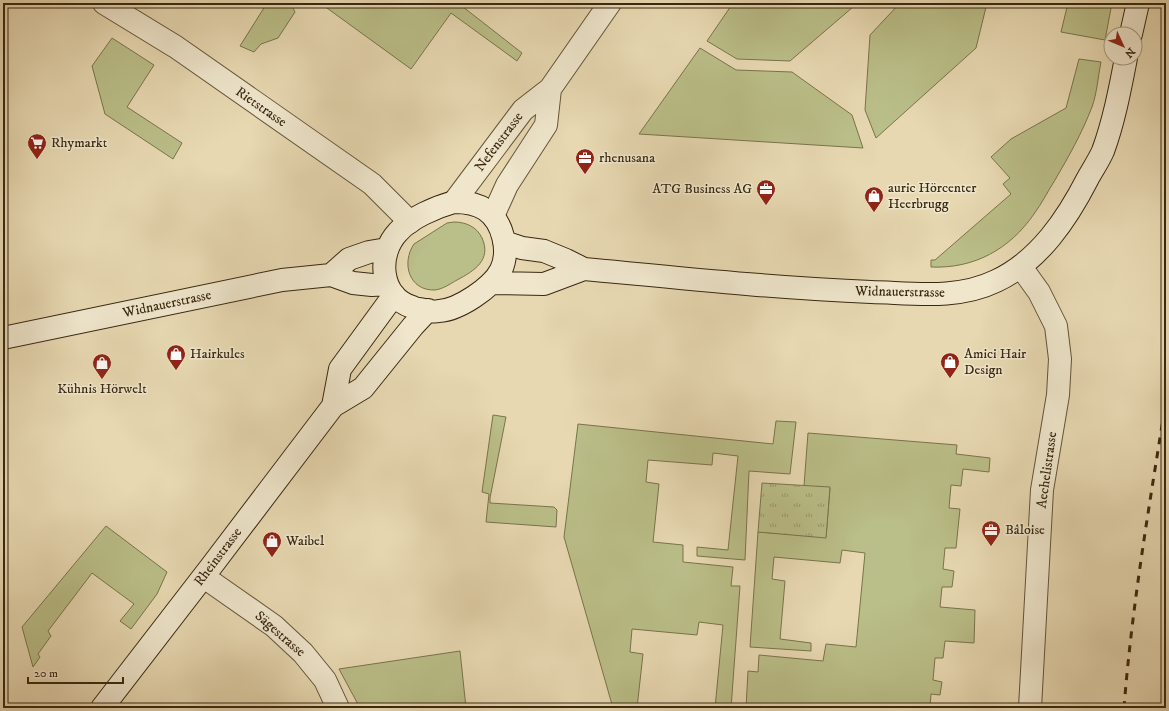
<svg xmlns="http://www.w3.org/2000/svg" width="1169" height="711" font-family="'IM FELL DW Pica',serif">
  <style>
    .grass { fill: #babe88; stroke: #7a734c }
    .park { fill: url(#park-tufts); stroke: #7a734c }
    .lines { fill: none; stroke-linecap: round; stroke-linejoin: round }
    .street-casing { stroke: #645439; stroke-width: 24 }
    .secondary-casing { stroke: #392811; stroke-width: 24 }
    .street { stroke: #efe6cc; stroke-width: 22 }
    .secondary { stroke: #efe6cc; stroke-width: 22 }
    .rail { stroke: #392811; stroke-width: 3; stroke-dasharray: 7 7; stroke-linecap: butt }
    .labels { text-anchor: middle; dominant-baseline: central; stroke-width: 3; stroke-linejoin: round; paint-order: stroke }
    .street-label { font-size: 14px; fill: #392811; stroke: #efe6cc }
    .poi-label { font-size: 14px; fill: #392811; stroke: #efe6cc; text-anchor: start }
  </style>
  <defs>
    <pattern id="park-tufts" width="24" height="20" patternUnits="userSpaceOnUse"><rect width="24" height="20" fill="#babe88"/><path d="M3 7l-1-3M5 7V3M7 7l1-3M15 17l-1-3M17 17v-4M19 17l1-3" fill="none" stroke="#989a6e"/></pattern>
  </defs>
  <rect width="100%" height="100%" fill="#e7d8b1"/>
  <filter id="stains"><feTurbulence type="fractalNoise" baseFrequency=".005" numOctaves="4"/><feColorMatrix values="0 0 0 0 .2 0 0 0 0 .09 0 0 0 0 .02 0 0 0 .5 -.17"/></filter>
  <radialGradient id="worn" r=".72"><stop offset=".6" stop-color="#630" stop-opacity="0"/><stop offset="1" stop-color="#630" stop-opacity=".3"/></radialGradient>
  <path class="grass" d="M 267,3 L 296,3 L 293,8 L 295,12 L 278,38 L 261,44 L 254,52 L 240,46 Z
    M 320,3 L 458,3 L 522,53 L 517,61 L 451,13 L 411,69 Z
    M 733,3 L 851,3 L 853,7 L 790,61 L 737,59 L 707,41 Z
    M 900,3 L 987,3 L 976,48 L 876,138 L 865,110 L 870,35 Z
    M 1068,3 L 1112,3 L 1105,40 L 1061,32 Z
    M 112,38 L 154,65 L 127,107 L 182,143 L 173,159 L 105,114 L 92,66 Z
    M 700,48 L 736,70 L 792,72 L 852,115 L 863,148 L 639,134 Z
    M 1079,59 L 1101,62 C 1098,77 1097,93 1092,107 C 1082,133 1069,156 1055,180 C 1048,191 1042,203 1034,214 C 1010,249 974,269 931,267 L 931,260 L 935,260 L 1011,194 L 1003,184 L 1010,178 L 991,157 L 1011,139 L 1066,108 Z
    M 454,222 C 466,222 477,227 482,238 C 492,260 474,271 457,280 C 450,284 443,289 435,290 C 409,291 401,263 414,244 L 447,223 Z
    M 493,415 L 506,417 L 490,498 L 490,503 L 554,507 L 557,510 L 556,527 L 486,522 L 489,494 L 482,492 Z
    M 776,421 L 796,422 L 790,474 L 749,471 L 745,560 L 697,556 L 697,547 L 728,550 L 738,456 L 713,453 L 712,465 L 648,460 L 646,482 L 659,484 L 653,542 L 683,545 L 683,562 L 733,567 L 731,586 L 740,586 L 731,708 L 715,708 L 723,625 L 699,622 L 697,635 L 632,629 L 630,652 L 643,654 L 637,708 L 613,708 L 564,537 L 578,424 L 773,444 Z
    M 808,433 L 957,445 L 956,454 L 990,458 L 989,472 L 963,469 L 961,486 L 951,485 L 949,508 L 960,509 L 956,548 L 945,548 L 943,569 L 954,571 L 952,587 L 942,587 L 940,607 L 975,610 L 974,643 L 945,641 L 943,658 L 935,658 L 933,680 L 942,682 L 940,695 L 931,694 L 930,708 L 746,708 L 748,671 L 758,672 L 759,655 L 823,661 L 826,644 L 856,647 L 865,553 L 842,550 L 840,563 L 774,557 L 772,579 L 785,581 L 780,639 L 811,643 L 811,651 L 750,647 L 758,532 L 826,537 L 830,488 L 804,486 Z
    M 106,526 L 167,572 L 157,594 L 131,629 L 120,621 L 134,604 L 92,573 L 48,631 L 51,636 L 38,654 L 40,657 L 33,667 L 22,627 Z
    M 460,651 L 466,708 L 360,708 L 339,669 Z"/>
  <path class="park" d="M 762,483 L 830,487 L 826,538 L 758,532 Z"/>
  <g class="lines">
    <defs>
      <path id="street" d="M 104,3 L 176,47 L 372,184 L 410,222
        M 454,202 L 523,110 L 550,89 L 610,3
        M 493,216 L 507,185 L 546,125 L 550,89
        M 1021,267 L 1039,292 L 1056,326 L 1060,359 L 1058,395 L 1042,490 L 1030,708
        M 204,577 L 274,626 L 303,653 L 325,680 L 338,708"/>
      <path id="secondary" d="M 1131,34 L 1138,3
        M 454,202 C 464,202 476,203 486,210 C 503,222 510,251 501,270 C 492,288 458,310 439,311 C 434,312 428,311 424,310 C 420,309 415,309 412,307 C 379,296 377,254 398,232 C 410,218 436,207 454,202 Z
        M 504,242 L 522,248 L 544,251 L 566,260 L 584,269 C 680,278 775,288 871,292 C 913,293 957,300 996,281 C 1039,261 1067,219 1088,178 C 1093,169 1099,160 1103,151 C 1114,121 1120,89 1126,58
        M 331,275 L 349,259 L 369,252 L 387,249
        M 491,283 L 544,284 L 584,269
        M 3,338 L 282,280 L 331,275 L 353,283 L 372,285 L 387,284
        M 333,406 L 340,369 L 394,295
        M 102,708 L 210,568 L 333,406 L 363,388 L 413,326 L 428,310"/>
    </defs>
    <use href="#street" class="street-casing"/>
    <use href="#secondary" class="secondary-casing"/>
    <use href="#street" class="street"/>
    <use href="#secondary" class="secondary"/>
    <path class="rail" d="M 1124,708 C 1132,604 1150,502 1166,400"/>
  </g>
  <defs>
    <symbol id="supermarket-pin" viewBox="-11 -11 22 30"><path d="M0 17L-7.5 6A9.5 9.5 0 1 1 7.5 6Z" fill="#8f2418" stroke="#efe6cc"/><path d="M-6-5.5h2.5l.6 2H6L4.5 2H-2.5L-4.4-4H-6ZM-1.5 3.2a1.3 1.3 0 1 0 .1 0ZM3 3.2a1.3 1.3 0 1 0 .1 0Z" fill="#fff"/></symbol>
    <symbol id="office-pin" viewBox="-11 -11 22 30"><path d="M0 17L-7.5 6A9.5 9.5 0 1 1 7.5 6Z" fill="#8f2418" stroke="#efe6cc"/><path d="M-6-3h4V-5.5h4V-3h4V5H-6ZM-1-4.5V-3h2v-1.5ZM-6 0V1H6V0Z" fill="#fff"/></symbol>
    <symbol id="shop-pin" viewBox="-11 -11 22 30"><path d="M0 17L-7.5 6A9.5 9.5 0 1 1 7.5 6Z" fill="#8f2418" stroke="#efe6cc"/><path d="M-5-2.5h2.3a2.7 3.5 0 0 1 5.4 0H5L5.5 6h-11ZM-1.5-2.5h3a1.5 2.3 0 0 0-3 0Z" fill="#fff"/></symbol>
  </defs>
  <g fill-rule="evenodd">
    <use href="#supermarket-pin" x="26" y="132" width="22" height="30"/>
    <use href="#office-pin" x="574" y="147" width="22" height="30"/>
    <use href="#office-pin" x="755" y="178" width="22" height="30"/>
    <use href="#shop-pin" x="863" y="185" width="22" height="30"/>
    <use href="#shop-pin" x="165" y="343" width="22" height="30"/>
    <use href="#shop-pin" x="939" y="351" width="22" height="30"/>
    <use href="#shop-pin" x="91" y="352" width="22" height="30"/>
    <use href="#office-pin" x="980" y="519" width="22" height="30"/>
    <use href="#shop-pin" x="261" y="530" width="22" height="30"/>
  </g>
  <g class="labels">
    <g class="street-label">
      <text transform="translate(261 107) rotate(35)">Rietstrasse</text>
      <text transform="translate(499 142) rotate(-53)">Nefenstrasse</text>
      <text transform="translate(900 292) rotate(1)">Widnauerstrasse</text>
      <text transform="translate(167 304) rotate(-12)">Widnauerstrasse</text>
      <text transform="translate(1047 470) rotate(-82)">Aechelistrasse</text>
      <text transform="translate(218 557) rotate(-53)">Rheinstrasse</text>
      <text transform="translate(280 634) rotate(41)">Sägestrasse</text>
    </g>
    <g class="poi-label">
      <text x="51" y="143">Rhymarkt</text>
      <text x="599" y="158">rhenusana</text>
      <text x="888" y="188">auric Hörcenter<tspan x="888" dy="16">Heerbrugg</tspan></text>
      <text x="752" y="189" text-anchor="end">ATG Business AG</text>
      <text x="190" y="354">Hairkules</text>
      <text x="964" y="354">Amici Hair<tspan x="964" dy="16">Design</tspan></text>
      <text x="102" y="389" text-anchor="middle">Kühnis Hörwelt</text>
      <text x="1005" y="530">Bâloise</text>
      <text x="286" y="541">Waibel</text>
    </g>
  </g>
  <rect width="1169" height="711" fill="none" stroke="#e7d8b1" stroke-width="16"/>
  <rect x="4" y="4" width="1161" height="703" fill="none" stroke="#392811" stroke-width="2"/>
  <rect x="8" y="8" width="1153" height="695" fill="none" stroke="#392811"/>
  <g transform="translate(1123 46) rotate(134)"><circle r="19" fill="#efe6cc" stroke="#a69a81"/>
  <path d="M0-3L7 15L0 10L-7 15Z" fill="#8f2418"/>
  <text y="-6" font-size="11" font-weight="bold" text-anchor="middle" fill="#392811">N</text>
  </g>
  <path d="M28 677v6h95v-6" fill="none" stroke="#392811" stroke-width="2"/>
  <text x="34" y="677" font-size="12" fill="#392811" stroke="#efe6cc" stroke-width="3" paint-order="stroke">20 m</text>
  <rect width="100%" height="100%" filter="url(#stains)"/>
  <rect width="100%" height="100%" fill="url(#worn)"/>
</svg>
